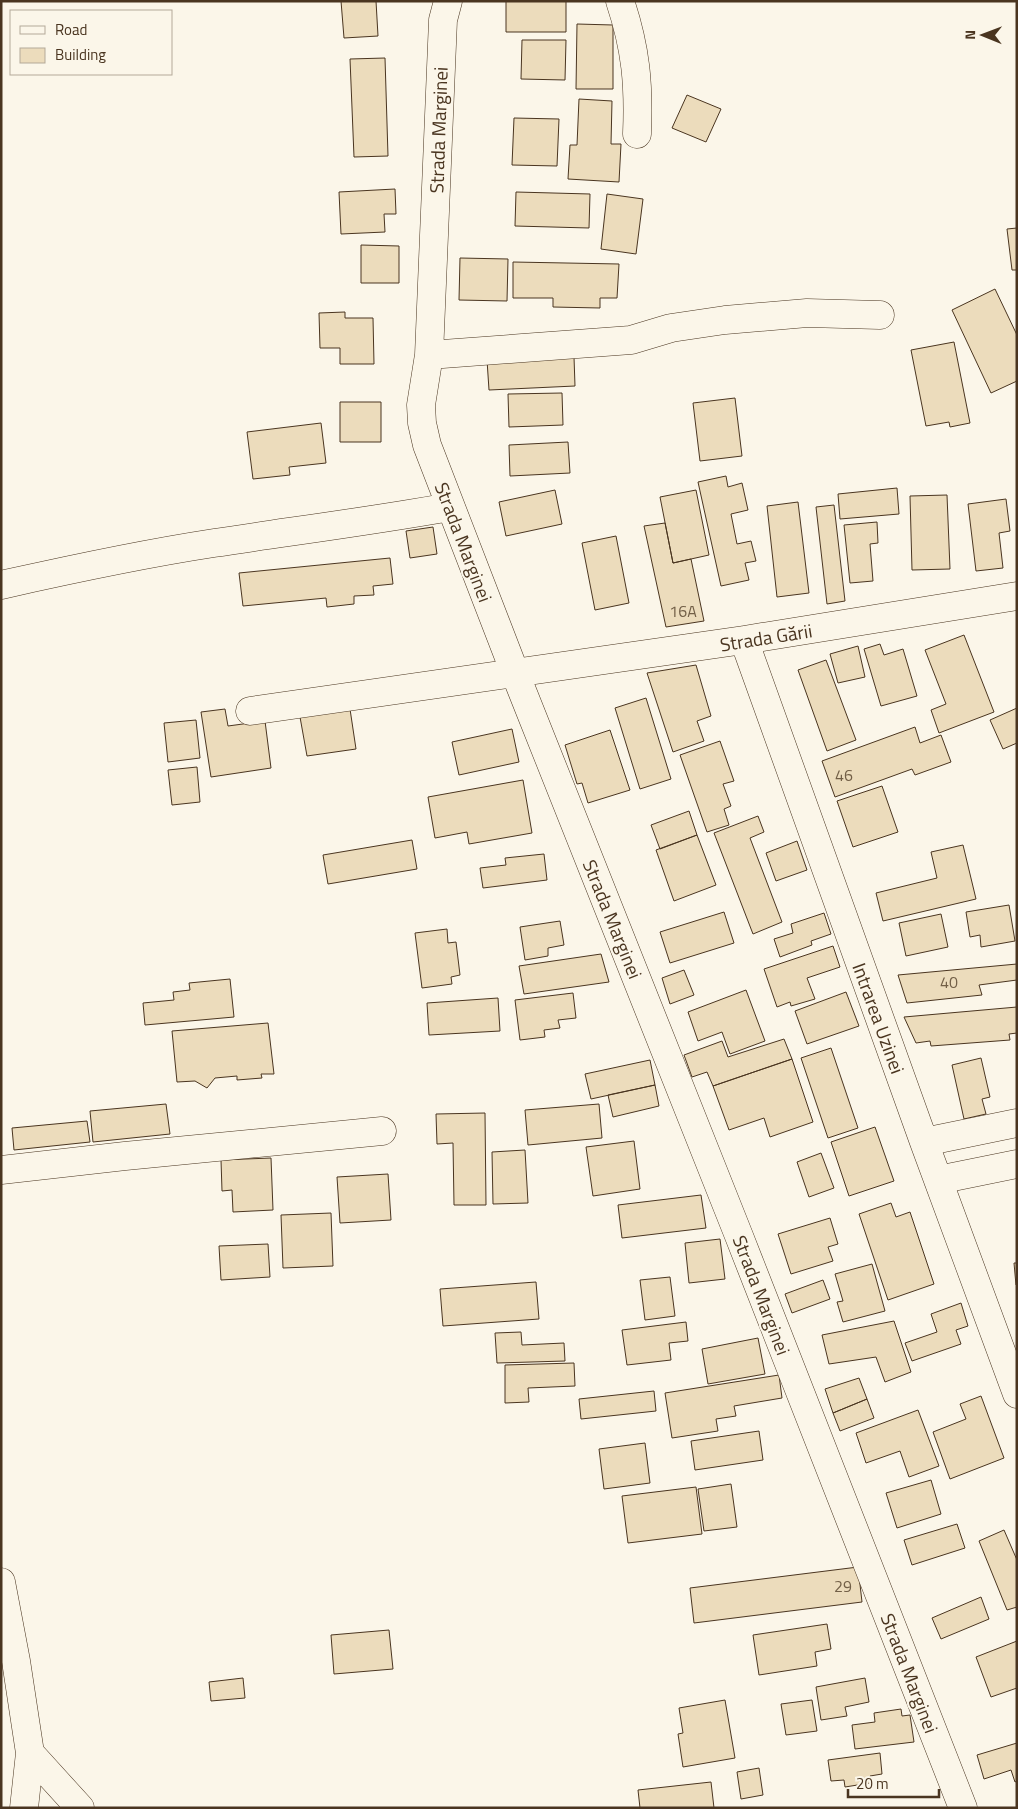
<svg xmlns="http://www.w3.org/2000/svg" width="1018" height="1809" font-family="'Titillium Web',sans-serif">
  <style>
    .building { fill: #ecdcbc; stroke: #4a3520 }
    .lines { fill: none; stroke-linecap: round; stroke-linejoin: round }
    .minor-casing { stroke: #4a3520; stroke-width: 29 }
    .secondary-casing { stroke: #4a3520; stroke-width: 29 }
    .minor { stroke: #fbf6e9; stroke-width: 28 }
    .secondary { stroke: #fbf6e9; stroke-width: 28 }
    .labels { text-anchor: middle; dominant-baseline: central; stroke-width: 4; stroke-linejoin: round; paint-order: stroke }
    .number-label { font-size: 16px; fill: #725f47 }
    .street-label { font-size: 19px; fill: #4a3520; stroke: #fbf6e9 }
  </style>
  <rect width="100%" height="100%" fill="#fbf6e9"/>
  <path class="building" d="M 341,1 L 376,1 L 378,36 L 344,38 Z
    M 506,1 L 566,1 L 566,32 L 506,32 Z
    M 577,24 L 613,25 L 613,89 L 576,89 Z
    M 522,40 L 566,40 L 565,80 L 521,79 Z
    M 385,58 L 388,156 L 354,157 L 350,59 Z
    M 687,95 L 721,109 L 706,142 L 672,128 Z
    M 579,99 L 612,101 L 611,144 L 621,144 L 619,182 L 568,179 L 570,145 L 577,145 Z
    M 514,118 L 559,119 L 557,166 L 512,165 Z
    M 395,189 L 396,214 L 384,214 L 385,232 L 341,234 L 339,192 Z
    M 516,192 L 590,194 L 589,228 L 515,226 Z
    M 607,194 L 643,199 L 636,254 L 601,249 Z
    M 1017,228 L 1017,270 L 1012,270 L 1007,229 Z
    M 361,245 L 399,246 L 399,283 L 361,283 Z
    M 460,258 L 508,259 L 507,301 L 459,300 Z
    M 513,262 L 619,264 L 617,298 L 600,298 L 600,308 L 553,307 L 553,298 L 513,298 Z
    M 995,289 L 1017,335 L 1017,381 L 991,393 L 952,310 Z
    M 345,312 L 345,318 L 373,318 L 374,364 L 340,364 L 340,348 L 320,348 L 319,313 Z
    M 954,342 L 970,423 L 950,427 L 949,422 L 926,426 L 911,350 Z
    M 574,357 L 575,386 L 489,390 L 487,360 Z
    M 562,393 L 563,425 L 509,427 L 508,394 Z
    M 735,398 L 742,456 L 700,461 L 693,403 Z
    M 340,402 L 381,402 L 381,442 L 340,442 Z
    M 321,423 L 326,463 L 289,467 L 290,475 L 253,479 L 247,432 Z
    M 568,442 L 570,473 L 510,476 L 509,445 Z
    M 726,476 L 728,487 L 742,483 L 748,510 L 731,514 L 737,544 L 751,541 L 756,561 L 745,563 L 749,580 L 721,586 L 698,482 Z
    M 897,488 L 899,514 L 840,519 L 838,494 Z
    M 555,490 L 562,524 L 506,536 L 499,502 Z
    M 696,490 L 709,555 L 673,563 L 660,497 Z
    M 947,495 L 950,569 L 912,570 L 910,496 Z
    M 1006,499 L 1010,531 L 999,533 L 1003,568 L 976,571 L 968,504 Z
    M 798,502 L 809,593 L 777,597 L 767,506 Z
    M 834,505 L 845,601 L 827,604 L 816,507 Z
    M 877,522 L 878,543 L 870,544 L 873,581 L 850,583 L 844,525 Z
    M 665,523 L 673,563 L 691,559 L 704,621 L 666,627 L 644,526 Z
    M 433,527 L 437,554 L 410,558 L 406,531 Z
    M 616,536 L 629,603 L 595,610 L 582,543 Z
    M 390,558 L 393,584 L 373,586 L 374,595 L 354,596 L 354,604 L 327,607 L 326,598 L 243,606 L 239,573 Z
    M 964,635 L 994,712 L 939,733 L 931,710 L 946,704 L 925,650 Z
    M 880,644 L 884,655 L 903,649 L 917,696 L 881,706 L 864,649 Z
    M 858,646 L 865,677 L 838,683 L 830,654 Z
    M 826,660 L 856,740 L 827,751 L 798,670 Z
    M 696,665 L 711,716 L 697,721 L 704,741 L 673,752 L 647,673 Z
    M 646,698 L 671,779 L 640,789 L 615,708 Z
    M 1017,708 L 1017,743 L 1003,749 L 990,720 Z
    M 225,709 L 228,726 L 265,721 L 271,768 L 211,777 L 201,712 Z
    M 350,709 L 356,749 L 307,756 L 300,717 Z
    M 196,720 L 200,758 L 168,762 L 164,723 Z
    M 915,727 L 920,743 L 941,735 L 951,762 L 915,775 L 912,769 L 835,797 L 822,761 Z
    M 512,729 L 519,762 L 459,775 L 452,742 Z
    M 610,730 L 630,790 L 588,803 L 582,783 L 577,784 L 565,745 Z
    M 720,741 L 734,781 L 723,784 L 731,806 L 724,809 L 729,825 L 707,832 L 680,755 Z
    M 197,767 L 200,802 L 172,805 L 168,770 Z
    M 523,780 L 532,833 L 469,844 L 467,832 L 435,838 L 428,797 Z
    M 882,786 L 898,832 L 853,847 L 837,801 Z
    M 689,811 L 697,835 L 660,849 L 651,825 Z
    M 758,816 L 764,832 L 750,838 L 782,922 L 753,934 L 714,833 Z
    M 697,835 L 716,885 L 674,901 L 656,850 Z
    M 412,840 L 417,869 L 328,884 L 323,855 Z
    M 797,841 L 807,870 L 776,881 L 766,853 Z
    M 963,845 L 976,899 L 883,921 L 876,893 L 937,878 L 931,852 Z
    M 544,854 L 547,880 L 483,888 L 480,868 L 506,865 L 505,858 Z
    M 1009,905 L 1015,941 L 981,947 L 980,935 L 970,937 L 966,912 Z
    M 724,912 L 734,943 L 670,963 L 660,932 Z
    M 824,913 L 831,934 L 811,941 L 812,945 L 780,957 L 774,939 L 793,933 L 791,924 Z
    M 941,914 L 948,947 L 906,956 L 899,923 Z
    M 560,921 L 564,945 L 548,948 L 548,956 L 525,960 L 520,927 Z
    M 447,929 L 448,943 L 456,942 L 460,975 L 451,977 L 452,984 L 422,988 L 415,933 Z
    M 833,946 L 840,967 L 807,978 L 815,999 L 791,1006 L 790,1002 L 777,1007 L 764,969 Z
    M 601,954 L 609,982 L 524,994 L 519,966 Z
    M 1017,964 L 1017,980 L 979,985 L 982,995 L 907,1003 L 898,975 Z
    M 684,970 L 694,995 L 670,1004 L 662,978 Z
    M 230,979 L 234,1017 L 145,1025 L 143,1003 L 174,1000 L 173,992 L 190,990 L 189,983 Z
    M 746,990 L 765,1041 L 730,1054 L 722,1032 L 698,1041 L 688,1012 Z
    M 846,992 L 859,1026 L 807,1044 L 795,1011 Z
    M 573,993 L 576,1018 L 558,1020 L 560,1028 L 544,1030 L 545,1037 L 520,1040 L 515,1000 Z
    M 498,998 L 500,1031 L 429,1035 L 427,1003 Z
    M 1017,1007 L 1017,1033 L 1009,1034 L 1010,1040 L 931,1046 L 930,1041 L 916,1043 L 904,1017 Z
    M 268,1023 L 274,1074 L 261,1074 L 262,1078 L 237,1080 L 237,1076 L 215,1078 L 207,1088 L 195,1081 L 177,1082 L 172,1031 Z
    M 784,1039 L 792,1059 L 713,1086 L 707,1072 L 692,1077 L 684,1055 L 722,1041 L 728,1057 Z
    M 831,1048 L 858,1128 L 828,1138 L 801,1058 Z
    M 981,1058 L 990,1097 L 982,1099 L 986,1114 L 964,1119 L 952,1065 Z
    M 792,1059 L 813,1122 L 770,1137 L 764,1118 L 729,1130 L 713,1086 Z
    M 650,1060 L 655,1085 L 591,1099 L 585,1074 Z
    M 655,1085 L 659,1106 L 613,1117 L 608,1095 Z
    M 166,1104 L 170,1134 L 93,1142 L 90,1111 Z
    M 599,1104 L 602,1138 L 528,1145 L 525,1110 Z
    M 485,1113 L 486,1205 L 454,1205 L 453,1143 L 437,1144 L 436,1114 Z
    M 87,1121 L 90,1142 L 14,1150 L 12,1128 Z
    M 875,1127 L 894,1181 L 849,1196 L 831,1142 Z
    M 634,1141 L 640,1189 L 593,1196 L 586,1147 Z
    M 525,1150 L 528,1203 L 493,1204 L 492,1152 Z
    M 821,1153 L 834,1188 L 809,1197 L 797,1162 Z
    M 271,1158 L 273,1210 L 233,1212 L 232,1190 L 222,1191 L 221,1160 Z
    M 388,1174 L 391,1220 L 340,1223 L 337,1177 Z
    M 701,1195 L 706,1228 L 622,1238 L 618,1205 Z
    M 891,1203 L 896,1217 L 910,1212 L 934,1284 L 888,1300 L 859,1214 Z
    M 331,1213 L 333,1266 L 283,1268 L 281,1215 Z
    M 830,1218 L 838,1244 L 828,1247 L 833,1261 L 791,1274 L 778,1234 Z
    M 720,1239 L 725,1279 L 689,1283 L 685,1243 Z
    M 268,1244 L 270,1277 L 221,1280 L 219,1246 Z
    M 1014,1263 L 1017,1263 L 1017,1285 L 1016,1285 Z
    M 872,1264 L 885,1311 L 843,1322 L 837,1302 L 843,1301 L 835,1274 Z
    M 670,1277 L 675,1316 L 645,1320 L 640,1280 Z
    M 823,1280 L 830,1299 L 792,1313 L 785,1294 Z
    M 536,1282 L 539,1319 L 443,1326 L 440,1289 Z
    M 961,1303 L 968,1326 L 956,1330 L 961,1344 L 912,1361 L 905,1343 L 937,1332 L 931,1314 Z
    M 894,1321 L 911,1372 L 885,1382 L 876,1357 L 829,1364 L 822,1335 Z
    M 686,1322 L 688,1341 L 669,1343 L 671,1360 L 627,1365 L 622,1330 Z
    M 521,1332 L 522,1345 L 564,1343 L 565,1361 L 497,1363 L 495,1333 Z
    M 758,1338 L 765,1374 L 708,1384 L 702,1349 Z
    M 574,1363 L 575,1386 L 528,1388 L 529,1402 L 505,1403 L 505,1365 Z
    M 779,1375 L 782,1398 L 734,1406 L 736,1416 L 716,1419 L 718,1431 L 672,1438 L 665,1393 Z
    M 859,1378 L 867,1399 L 833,1413 L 825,1389 Z
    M 654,1391 L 656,1411 L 581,1419 L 579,1399 Z
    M 981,1396 L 1004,1458 L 950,1479 L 933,1432 L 966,1419 L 960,1404 Z
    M 867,1399 L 874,1418 L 840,1431 L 833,1413 Z
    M 918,1410 L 939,1466 L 909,1477 L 900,1451 L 866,1463 L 856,1433 Z
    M 759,1431 L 763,1460 L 695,1470 L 691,1441 Z
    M 645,1443 L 650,1483 L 604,1489 L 599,1449 Z
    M 931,1480 L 941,1514 L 897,1528 L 886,1493 Z
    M 731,1484 L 737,1527 L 704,1531 L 698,1489 Z
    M 696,1487 L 702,1534 L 628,1543 L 622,1496 Z
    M 957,1524 L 965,1548 L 912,1565 L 904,1540 Z
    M 1004,1530 L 1017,1560 L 1017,1607 L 1007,1610 L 979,1541 Z
    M 858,1567 L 862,1602 L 694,1623 L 690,1588 Z
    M 981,1597 L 989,1619 L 941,1639 L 932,1618 Z
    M 827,1624 L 831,1649 L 815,1652 L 817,1666 L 759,1675 L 753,1635 Z
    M 389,1630 L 393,1669 L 334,1674 L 331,1635 Z
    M 1017,1641 L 1017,1688 L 991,1697 L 976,1657 Z
    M 243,1678 L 245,1698 L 211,1701 L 209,1682 Z
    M 865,1678 L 869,1702 L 845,1707 L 847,1716 L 821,1720 L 816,1687 Z
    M 725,1700 L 735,1758 L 683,1767 L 678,1734 L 683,1733 L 679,1708 Z
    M 812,1700 L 817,1731 L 786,1735 L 781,1704 Z
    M 901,1709 L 902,1716 L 910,1715 L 914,1742 L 855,1749 L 852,1725 L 875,1722 L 874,1713 Z
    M 1017,1743 L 1017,1781 L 1015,1782 L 1011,1770 L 984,1779 L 977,1755 Z
    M 880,1753 L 882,1774 L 870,1776 L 870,1783 L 845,1787 L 844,1780 L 831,1781 L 828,1760 Z
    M 759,1768 L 763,1795 L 741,1799 L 737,1772 Z
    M 711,1782 L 714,1808 L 640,1808 L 638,1790 Z"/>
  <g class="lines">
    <defs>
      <path id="minor" d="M 448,1 L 443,20 L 429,355 L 421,405 L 422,423 L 427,445 L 515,673 L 739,1236 L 963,1808
        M 620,1 C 636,49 639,84 637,134
        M 429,355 L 631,340 L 671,328 L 725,320 L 807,313 L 880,315
        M 1,585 C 72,569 142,554 214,543 C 293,531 372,521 450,507
        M 744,640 L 924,1142 L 1017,1394
        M 250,711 L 744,640 L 1017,596
        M 924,1142 L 1017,1123
        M 1,1170 L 125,1156 L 382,1131
        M 938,1180 L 1017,1164"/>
      <path id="secondary" d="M 1,1582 L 16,1661 L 30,1753 L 24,1808
        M 30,1753 L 80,1808"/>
    </defs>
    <use href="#minor" class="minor-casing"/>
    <use href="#secondary" class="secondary-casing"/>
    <use href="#minor" class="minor"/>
    <use href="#secondary" class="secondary"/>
  </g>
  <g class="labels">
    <g class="number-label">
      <text x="683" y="611">16A</text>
      <text x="844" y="775">46</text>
      <text x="949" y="982">40</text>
      <text x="843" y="1586">29</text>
    </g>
    <g class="street-label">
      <text transform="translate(438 130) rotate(-88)">Strada Marginei</text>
      <text transform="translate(464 542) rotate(69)">Strada Marginei</text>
      <text transform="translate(766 637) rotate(-9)">Strada Gării</text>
      <text transform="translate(613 919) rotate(68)">Strada Marginei</text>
      <text transform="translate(879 1018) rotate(70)">Intrarea Uzinei</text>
      <text transform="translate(762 1295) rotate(69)">Strada Marginei</text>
      <text transform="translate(910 1673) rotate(69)">Strada Marginei</text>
    </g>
  </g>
  <rect width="1018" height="1809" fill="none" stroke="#4a3520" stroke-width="5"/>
  <rect x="10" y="10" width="162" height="65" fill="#fbf6e9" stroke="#b4a999"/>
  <rect x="20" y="26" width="25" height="8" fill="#fbf6e9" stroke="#b4a999"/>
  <text x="55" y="35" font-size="15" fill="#4a3520">Road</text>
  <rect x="20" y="48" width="25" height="15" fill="#ecdcbc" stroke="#b4a999"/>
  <text x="55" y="60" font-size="15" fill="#4a3520">Building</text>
  <g transform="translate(983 35) rotate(271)" stroke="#fbf6e9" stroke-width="4" paint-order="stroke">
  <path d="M0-4L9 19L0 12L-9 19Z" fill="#4a3520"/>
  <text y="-8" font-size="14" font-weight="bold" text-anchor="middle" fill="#4a3520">N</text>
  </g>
  <path d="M848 1789v8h91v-8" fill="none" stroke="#4a3520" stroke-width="2.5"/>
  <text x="856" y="1789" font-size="15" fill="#4a3520" stroke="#fbf6e9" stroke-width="4" paint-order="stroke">20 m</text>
</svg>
